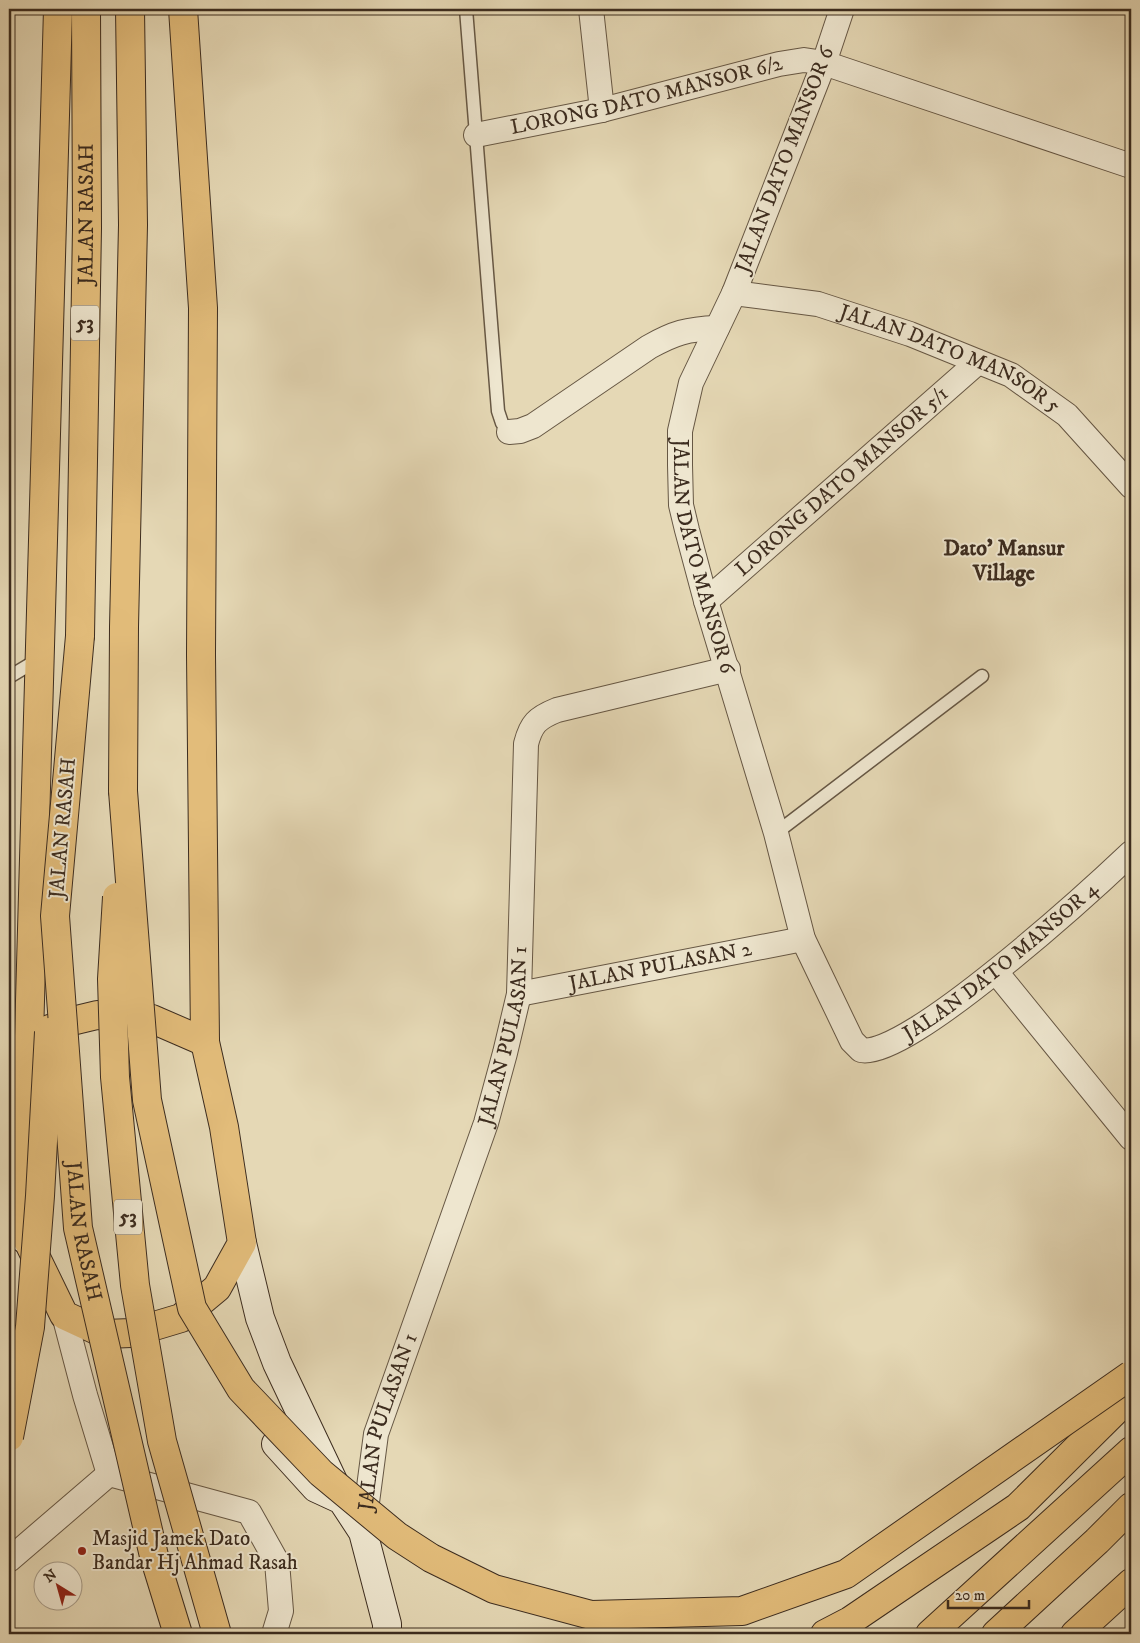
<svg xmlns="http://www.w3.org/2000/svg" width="1140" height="1643" font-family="'IM FELL DW Pica',serif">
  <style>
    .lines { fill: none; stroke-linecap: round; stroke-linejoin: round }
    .lane-casing { stroke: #665744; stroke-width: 15 }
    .street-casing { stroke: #665744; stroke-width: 26 }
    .secondary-casing { stroke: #3c2c1f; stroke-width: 30 }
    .primary-casing { stroke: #3c2c1f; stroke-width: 30 }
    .highway-casing { stroke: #3c2c1f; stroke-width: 30 }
    .lane { stroke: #eee6cf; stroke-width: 12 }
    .street { stroke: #eee6cf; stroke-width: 24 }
    .secondary { stroke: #eee6cf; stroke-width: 28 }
    .primary { stroke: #e2bc7a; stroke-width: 28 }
    .highway { stroke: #e2bc7a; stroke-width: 28 }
    .highway-bridge-casing { stroke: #3c2c1f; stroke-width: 30; stroke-linecap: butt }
    .highway-bridge { stroke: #e2bc7a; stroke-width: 28 }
    .poi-dot { fill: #8f2418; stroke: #eee6cf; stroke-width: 2 }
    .labels { text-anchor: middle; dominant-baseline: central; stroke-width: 4; stroke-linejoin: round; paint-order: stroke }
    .shield { fill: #eee6cf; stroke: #716454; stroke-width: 1 }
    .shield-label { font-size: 20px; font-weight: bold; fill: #3c2c1f }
    .street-label { font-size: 21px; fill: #3c2c1f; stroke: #eee6cf }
    .poi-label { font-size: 21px; fill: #3c2c1f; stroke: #eee6cf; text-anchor: start }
    .neighbourhood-label { font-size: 22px; font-weight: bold; fill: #3c2c1f; stroke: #eee6cf }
  </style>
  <rect width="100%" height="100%" fill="#e5d8b5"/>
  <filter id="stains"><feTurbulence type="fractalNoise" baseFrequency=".004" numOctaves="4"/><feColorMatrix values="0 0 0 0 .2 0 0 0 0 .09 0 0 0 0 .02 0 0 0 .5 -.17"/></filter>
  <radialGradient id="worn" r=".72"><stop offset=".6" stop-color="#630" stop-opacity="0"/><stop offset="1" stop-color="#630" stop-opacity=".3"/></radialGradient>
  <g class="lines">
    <defs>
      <path id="lane" d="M 466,9 L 498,411 L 502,423 L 509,432
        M 9,677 L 39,659
        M 776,833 L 982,676"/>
      <g id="street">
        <path d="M 591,9 L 602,110"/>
        <path id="s1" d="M 842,9 L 824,63 L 734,293 L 691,383 L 680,431 L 680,465 L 681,505 L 687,530 L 706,601 L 776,833 L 803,939 L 852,1041 L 861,1050 C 905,1061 1093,889 1131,853"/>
        <path id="s2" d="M 476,135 L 602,110 L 779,64 L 804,60 L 824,63 L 1131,166"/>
        <path id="s3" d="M 734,293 L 818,304 L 910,334 L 1011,375 L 1067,415 L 1131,486"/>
        <path d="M 509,432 L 520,431 L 533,426 L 649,347 C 674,333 687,329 717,328"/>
        <path id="s4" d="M 706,601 L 978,362"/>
        <path d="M 996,972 L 1131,1138"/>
        <path id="s5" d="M 519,994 L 803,939"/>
        <path d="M 64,1315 L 85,1395 L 109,1474 L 249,1512 L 277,1562 L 281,1611 L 274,1634"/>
        <path id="s6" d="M 364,1525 L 376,1434 L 486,1123 L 505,1053 L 519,994 L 526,744 C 531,724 537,718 557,710 L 728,669"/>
        <path d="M 9,1560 L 109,1474"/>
      </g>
      <path id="secondary" d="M 9,1229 L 28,1241
        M 242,1243 L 260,1318 L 277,1363 L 342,1500 L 363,1532 L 387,1624 L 387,1634
        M 276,1444 L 316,1488 L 342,1500"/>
      <path id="primary" d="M 825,1634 L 850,1621 L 1018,1507 L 1131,1395
        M 930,1634 L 1131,1451
        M 996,1634 L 1097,1541 L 1131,1507"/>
      <g id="highway">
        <path d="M 58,9 L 29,1036 L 19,1188 L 20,1208 L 28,1241 L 64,1315 L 105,1334 L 131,1333 L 181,1318 L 217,1288 L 242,1243 L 224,1127 L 205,1042 L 201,655 L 203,308 L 183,9"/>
        <path id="s7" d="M 80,636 L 87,228 L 86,9"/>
        <path d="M 123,791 L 124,627 L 133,225 L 130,9"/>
        <path d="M 42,1032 L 68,1022 L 97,1015 L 152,1019 L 205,1042"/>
        <path d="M 1075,1634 L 1131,1583"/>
      </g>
    </defs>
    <use href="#lane" class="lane-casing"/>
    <use href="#street" class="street-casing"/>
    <use href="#secondary" class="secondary-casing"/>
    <use href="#primary" class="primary-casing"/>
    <use href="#highway" class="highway-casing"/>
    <use href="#lane" class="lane"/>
    <use href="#street" class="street"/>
    <use href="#secondary" class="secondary"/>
    <use href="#primary" class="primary"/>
    <use href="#highway" class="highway"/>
    <defs>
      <g id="highway-bridge">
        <path id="s8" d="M 80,636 L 55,916 L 78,1228 L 154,1556 L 178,1634"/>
        <path d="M 123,791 L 147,1100 L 192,1308 L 241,1389 L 321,1473 L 397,1536 L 431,1558 L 494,1589 L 591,1615 L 742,1611 L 846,1574 L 1131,1375"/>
        <path d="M 117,897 L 112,979 L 115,1077 L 135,1285 L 162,1441 L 217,1634"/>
        <path d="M 9,1437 L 30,1327 L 40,1196 L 49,1032"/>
      </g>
    </defs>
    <use href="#highway-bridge" class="highway-bridge-casing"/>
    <use href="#highway-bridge" class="highway-bridge"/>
  </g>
  <circle class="poi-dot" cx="82" cy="1551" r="5"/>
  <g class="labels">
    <g class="shield">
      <rect x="71" y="305.5" width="28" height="35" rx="4"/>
      <rect x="114" y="1199.5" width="28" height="35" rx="4"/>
    </g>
    <g class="shield-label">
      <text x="85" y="323">53</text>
      <text x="128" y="1217">53</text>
    </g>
    <g class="street-label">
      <text stroke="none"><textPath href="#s2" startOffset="175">LORONG DATO MANSOR 6/2</textPath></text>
      <text transform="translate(785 160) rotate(-69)">JALAN DATO MANSOR 6</text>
      <text stroke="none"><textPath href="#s7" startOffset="422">JALAN RASAH</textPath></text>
      <text stroke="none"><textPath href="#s3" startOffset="228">JALAN DATO MANSOR 5</textPath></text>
      <text stroke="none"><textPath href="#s4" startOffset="181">LORONG DATO MANSOR 5/1</textPath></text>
      <text stroke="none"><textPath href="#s1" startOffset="581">JALAN DATO MANSOR 6</textPath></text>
      <text transform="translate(63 828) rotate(-85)">JALAN RASAH</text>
      <text stroke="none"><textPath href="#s1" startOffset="1272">JALAN DATO MANSOR 4</textPath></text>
      <text stroke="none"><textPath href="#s5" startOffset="144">JALAN PULASAN 2</textPath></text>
      <text stroke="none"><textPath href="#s6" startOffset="511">JALAN PULASAN 1</textPath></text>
      <text stroke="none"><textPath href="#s8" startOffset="598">JALAN RASAH</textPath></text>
      <text stroke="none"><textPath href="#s6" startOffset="106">JALAN PULASAN 1</textPath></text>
    </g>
    <g class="poi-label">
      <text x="92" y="1539">Masjid Jamek Dato<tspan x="92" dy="24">Bandar Hj Ahmad Rasah</tspan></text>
    </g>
    <g class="neighbourhood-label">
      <text x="1004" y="548">Dato' Mansur<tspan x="1004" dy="25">Village</tspan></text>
    </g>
  </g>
  <rect width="1140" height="1643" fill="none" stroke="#e5d8b5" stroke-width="30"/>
  <rect x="10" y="10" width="1120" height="1623" fill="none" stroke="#3c2c1f" stroke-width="2.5"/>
  <rect x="15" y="15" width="1110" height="1613" fill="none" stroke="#3c2c1f"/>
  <g transform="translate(58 1586) rotate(323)"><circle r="24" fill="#eee6cf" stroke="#a79c89"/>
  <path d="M0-4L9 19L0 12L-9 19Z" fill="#8f2418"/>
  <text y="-8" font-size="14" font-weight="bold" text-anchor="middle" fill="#3c2c1f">N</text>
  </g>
  <path d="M948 1600v8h81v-8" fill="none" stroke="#3c2c1f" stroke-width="2.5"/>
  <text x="955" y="1600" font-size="15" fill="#3c2c1f" stroke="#eee6cf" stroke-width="4" paint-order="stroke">20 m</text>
  <rect width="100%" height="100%" filter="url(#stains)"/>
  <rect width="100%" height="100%" fill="url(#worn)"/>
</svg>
